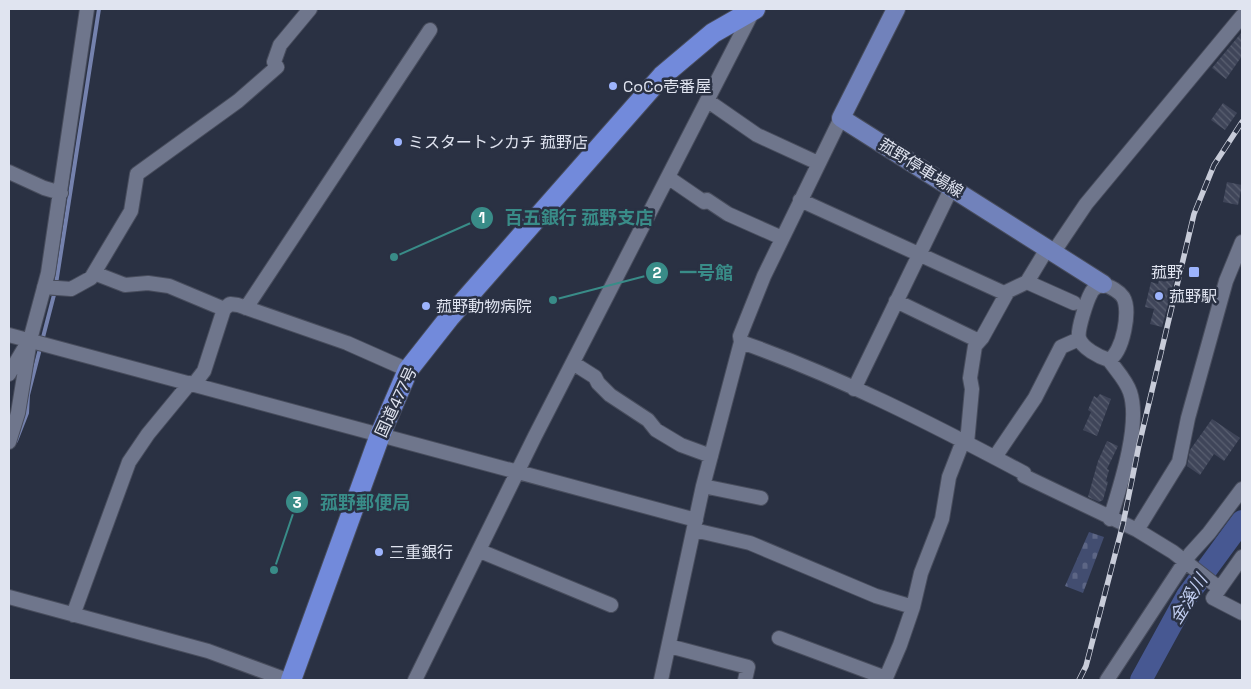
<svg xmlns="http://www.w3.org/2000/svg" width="1251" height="689" font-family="'Space Grotesk','Noto Sans JP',sans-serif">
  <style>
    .cemetery { fill: url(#cemetery-stones) }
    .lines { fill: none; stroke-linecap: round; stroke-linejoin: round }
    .stream { stroke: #7582ae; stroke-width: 4 }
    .river { stroke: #475892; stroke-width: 22 }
    .building { fill: url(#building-back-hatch) }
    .minor-casing { stroke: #484d5d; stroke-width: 16 }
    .major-casing { stroke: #484d5d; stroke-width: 20 }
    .highway-casing { stroke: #484d5d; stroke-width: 22 }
    .minor { stroke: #6f768c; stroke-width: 14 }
    .major { stroke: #7182bb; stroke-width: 18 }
    .highway { stroke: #728adb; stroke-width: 20 }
    .rail-casing { stroke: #c8ccd9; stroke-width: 5.5 }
    .rail { stroke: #2a3143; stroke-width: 4; stroke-dasharray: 11; stroke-linecap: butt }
    .poi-dot { fill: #9db4fd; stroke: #2a3143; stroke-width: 2 }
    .labels { text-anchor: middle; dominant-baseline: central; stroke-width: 5; stroke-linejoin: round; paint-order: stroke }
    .poi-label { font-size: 16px; fill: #e0e4f0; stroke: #2a3143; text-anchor: start }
    .street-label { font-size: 16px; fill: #e0e4f0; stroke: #2a3143 }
    .water-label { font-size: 18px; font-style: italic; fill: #c2cef1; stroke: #2a3143 }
    .leader { fill: none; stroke: #398c88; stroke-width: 2 }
    .callout-dot { fill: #398c88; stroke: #2a3143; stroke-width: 2 }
    .mark-label { font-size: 15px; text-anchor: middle; font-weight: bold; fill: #fff }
    .callout-label { font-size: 18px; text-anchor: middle; font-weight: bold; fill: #398c88; stroke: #2a3143; stroke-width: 5; stroke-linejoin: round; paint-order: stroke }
  </style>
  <defs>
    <pattern id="cemetery-stones" width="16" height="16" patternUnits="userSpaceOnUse" patternTransform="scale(1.25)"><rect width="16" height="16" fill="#424d70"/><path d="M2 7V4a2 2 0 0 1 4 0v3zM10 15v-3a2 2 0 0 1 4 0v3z" fill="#5d6685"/></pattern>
    <pattern id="building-back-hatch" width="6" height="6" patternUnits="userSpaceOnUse" patternTransform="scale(1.25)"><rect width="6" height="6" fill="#3f4559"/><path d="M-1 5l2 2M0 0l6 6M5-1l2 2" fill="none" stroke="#5a6071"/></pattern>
  </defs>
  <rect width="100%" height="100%" fill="#2a3143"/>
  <path class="cemetery" d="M 1089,532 L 1104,537 L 1083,593 L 1065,586 Z"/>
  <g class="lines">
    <path class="stream" d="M 56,284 L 99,9
      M 16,441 L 27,413 L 28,395 L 55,291"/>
    <path class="river" d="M 1141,680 L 1187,596 L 1242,521"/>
  </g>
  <path class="building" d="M 1242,32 L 1242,56 L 1226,79 L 1212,68 Z
    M 1223,103 L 1237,113 L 1225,130 L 1211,120 Z
    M 1227,182 L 1242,185 L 1238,205 L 1223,202 Z
    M 1161,269 L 1176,273 L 1162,327 L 1150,324 L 1154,309 L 1145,307 L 1151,282 L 1158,284 Z
    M 1100,394 L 1111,399 L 1097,436 L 1083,430 L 1091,412 L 1088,410 L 1094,396 L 1097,398 Z
    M 1212,419 L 1240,438 L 1224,461 L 1214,454 L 1200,475 L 1187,466 L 1190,450 Z
    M 1107,441 L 1118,446 L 1107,469 L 1109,470 L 1106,481 L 1108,482 L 1103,500 L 1099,502 L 1088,497 L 1098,461 Z"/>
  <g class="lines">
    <defs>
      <path id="minor" d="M 708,101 L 757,135 L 818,163
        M 9,172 L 44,188 L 61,193
        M 669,178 L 704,202 L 707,200 L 728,214 L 782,238
        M 800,200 L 1004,293 L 1027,282 L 1047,249
        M 1053,253 L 1086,204 L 1242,16
        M 94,273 L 125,285 L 148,283 L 169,286 L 224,309
        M 1027,282 L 1074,303
        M 1103,284 C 1110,287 1118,290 1123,297 C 1131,310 1123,352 1109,360 C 1099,357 1082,348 1079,338 C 1077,330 1087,300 1091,293 C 1093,288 1098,286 1103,284 Z
        M 44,287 L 71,289 L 91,278 L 131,211 L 137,174 L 238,101 L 277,67 L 274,62 L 280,45 L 310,9
        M 896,301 L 979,341
        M 246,308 L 430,30
        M 9,335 L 696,520
        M 741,342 C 838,376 932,424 1024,473 L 1024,476 L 1137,530 L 1173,552 L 1219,588
        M 1109,360 C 1116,370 1126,380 1130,392 C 1141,424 1120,487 1110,519
        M 573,363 L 595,377 L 598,383 L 610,395 L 648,420 L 656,430 L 681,445 L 711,456
        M 9,374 L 25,347
        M 194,384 L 204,371 L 224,309 L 230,304 L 238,305 L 347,343 L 408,370
        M 854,389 L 952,187
        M 9,442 L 18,413 L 30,340 L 48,273 L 87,9
        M 967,443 L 972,389 L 970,378 L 975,346 L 982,338 L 1008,291
        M 995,457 L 1035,398 L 1061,347 L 1079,339
        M 703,486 L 761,498
        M 694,530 L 750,543 L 876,596 L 913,607
        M 1137,530 L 1179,462 L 1188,418 L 1226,281 L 1242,242
        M 480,551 L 611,605
        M 1242,557 L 1213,598 L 1242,613
        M 9,597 L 208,651 L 287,680
        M 73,615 L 129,462 L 148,434 L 190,383
        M 779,638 L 886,678
        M 669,646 L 748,667 L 745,680
        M 415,680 L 535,436 L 754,9
        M 661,680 L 703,486 L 741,342 L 740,336 L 764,276 L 841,118
        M 885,680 L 900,645 L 913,607 L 921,573 L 942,519 L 949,477 L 963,441
        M 1107,680 L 1190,554 L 1209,533 L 1242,489"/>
      <path id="major" d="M 896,9 L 841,118 L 1103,284"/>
      <path id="highway" d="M 291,680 L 380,435 L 408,370 L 449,318 L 662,76 L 713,33 L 755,9"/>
    </defs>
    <use href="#minor" class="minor-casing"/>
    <use href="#major" class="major-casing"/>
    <use href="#highway" class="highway-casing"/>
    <use href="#minor" class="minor"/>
    <use href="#major" class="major"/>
    <use href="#highway" class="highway"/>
    <defs>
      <path id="rail" d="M 1079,680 L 1086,666 L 1123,524 L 1139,445 L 1194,214 L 1214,165 L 1242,122"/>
    </defs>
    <use href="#rail" class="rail-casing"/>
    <use href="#rail" class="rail"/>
  </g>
  <g class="poi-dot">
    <circle cx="613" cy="86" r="5"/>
    <circle cx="398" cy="142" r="5"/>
    <rect x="1188" y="266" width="12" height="12" rx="2.5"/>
    <circle cx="1159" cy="296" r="5"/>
    <circle cx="426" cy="306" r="5"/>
    <circle cx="379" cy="552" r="5"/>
  </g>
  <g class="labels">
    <g class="poi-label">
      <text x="623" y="86">CoCo壱番屋</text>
      <text x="408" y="142">ミスタートンカチ 菰野店</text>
      <text x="1183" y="272" text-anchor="end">菰野</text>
      <text x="1169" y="296">菰野駅</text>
      <text x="436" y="306">菰野動物病院</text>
      <text x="389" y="552">三重銀行</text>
    </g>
    <g class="street-label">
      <text transform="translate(921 168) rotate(32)">菰野停車場線</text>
      <text transform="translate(396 402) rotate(-65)">国道477号</text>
    </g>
    <g class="water-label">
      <text transform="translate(1188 599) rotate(-58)">金溪川</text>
    </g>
  </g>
  <path class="leader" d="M394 257L482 218M553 300L657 273M274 570L297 502"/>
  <g class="callout-dot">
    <circle cx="394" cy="257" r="5"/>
    <circle cx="553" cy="300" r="5"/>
    <circle cx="274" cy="570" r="5"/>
    <circle cx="482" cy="218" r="12"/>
    <circle cx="657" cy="273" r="12"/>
    <circle cx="297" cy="502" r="12"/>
  </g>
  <g class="mark-label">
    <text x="482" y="223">1</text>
    <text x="657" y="278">2</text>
    <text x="297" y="508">3</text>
  </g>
  <g class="callout-label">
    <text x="579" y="224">百五銀行 菰野支店</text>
    <text x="706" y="279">一号館</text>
    <text x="365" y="509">菰野郵便局</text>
  </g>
  <rect width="1251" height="689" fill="none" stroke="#e0e4f0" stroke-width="20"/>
</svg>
